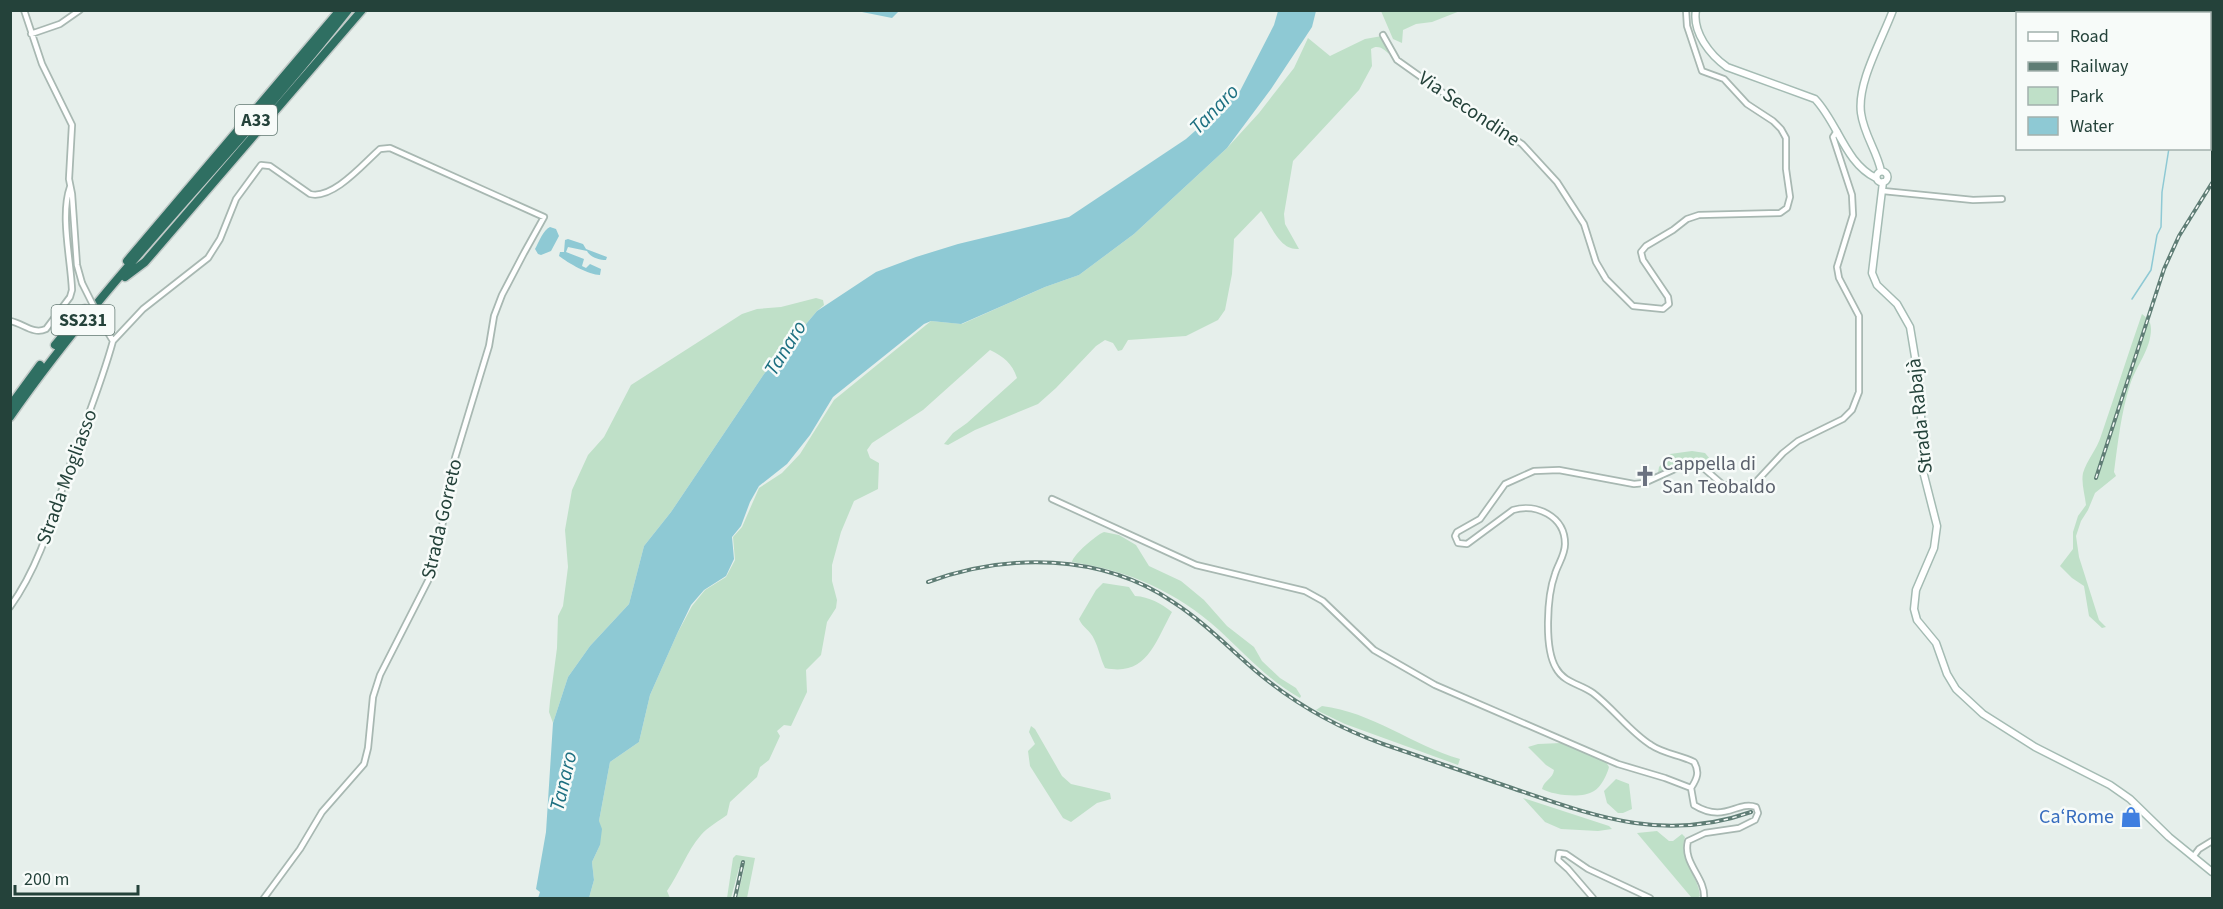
<svg xmlns="http://www.w3.org/2000/svg" width="2223" height="909" font-family="'Source Sans 3',sans-serif">
  <style>
    .green { fill: #bfe0c8 }
    .water { fill: #8ec9d4 }
    .lines { fill: none; stroke-linecap: round; stroke-linejoin: round }
    .stream { stroke: #8ec9d4; stroke-width: 1.5 }
    .street-casing { stroke: #a8b8b2; stroke-width: 8 }
    .secondary-casing { stroke: #a4bbb3; stroke-width: 9 }
    .highway-casing { stroke: #c2cac8; stroke-width: 11 }
    .street { stroke: #fff; stroke-width: 4.5 }
    .secondary { stroke: #fff; stroke-width: 6 }
    .highway { stroke: #2f6f62; stroke-width: 8 }
    .rail-casing { stroke: #5f7d75; stroke-width: 4 }
    .rail { stroke: #f7fbf9; stroke-width: 1.5; stroke-dasharray: 4.5; stroke-linecap: butt }
    .street-bridge-casing { stroke: #a8b8b2; stroke-width: 8; stroke-linecap: butt }
    .street-bridge { stroke: #fff; stroke-width: 4.5 }
    .labels { text-anchor: middle; dominant-baseline: central; stroke-width: 5; stroke-linejoin: round; paint-order: stroke }
    .shield { fill: #f7fbf9; stroke: #637a73; stroke-width: 1.5 }
    .shield-label { font-size: 18px; font-weight: bold; fill: #24423a }
    .street-label { font-size: 20px; fill: #24423a; stroke: #f7fbf9 }
    .worship-label { font-size: 20px; fill: #5b616d; stroke: #f7fbf9; text-anchor: start }
    .shop-label { font-size: 20px; fill: #366cbe; stroke: #f7fbf9; text-anchor: end }
    .water-label { font-size: 21px; font-style: italic; fill: #1c6f80; stroke: #f7fbf9 }
  </style>
  <rect width="100%" height="100%" fill="#e6efeb"/>
  <path class="green" d="M 1381,11 L 1460,11 L 1432,22 L 1416,24 L 1403,30 L 1402,43 L 1393,39 Z
    M 1382,36 L 1389,54 C 1384,49 1378,44 1371,49 L 1372,66 L 1359,90 L 1293,161 L 1284,214 L 1285,224 L 1299,249 C 1279,251 1271,224 1261,211 L 1234,239 L 1232,274 L 1225,310 L 1218,320 L 1186,336 L 1128,340 L 1122,350 L 1118,351 L 1113,343 L 1105,340 L 1096,346 L 1056,388 L 1038,404 L 975,430 L 948,445 L 944,444 L 953,433 L 967,423 L 1017,378 C 1012,363 1004,357 990,350 L 923,410 L 872,443 L 867,450 L 870,458 L 879,463 L 878,489 L 854,501 L 841,532 L 832,565 L 832,581 L 837,600 L 836,608 L 827,622 L 821,655 L 806,670 L 807,692 L 791,726 L 784,725 L 777,731 L 780,736 L 769,760 L 760,767 L 757,777 L 730,802 L 727,815 C 719,821 708,827 701,835 C 687,851 679,874 667,891 L 670,898 L 589,898 L 594,880 L 592,862 L 600,845 L 599,821 L 610,762 L 639,742 L 650,695 L 677,634 L 692,606 L 705,590 L 726,577 L 735,560 L 733,537 L 742,527 L 759,488 L 782,473 L 800,454 L 834,400 L 931,321 L 962,324 L 1045,287 L 1079,275 L 1134,234 L 1227,148 L 1259,113 L 1294,68 L 1308,38 L 1330,56 L 1365,39 Z
    M 816,298 L 823,300 L 824,305 L 817,311 L 764,374 L 671,512 L 644,546 L 629,604 L 590,646 L 568,677 L 553,723 L 549,712 L 550,701 L 557,648 L 558,616 L 563,606 L 568,567 L 565,530 L 572,490 L 588,455 L 604,437 L 631,385 L 742,314 L 757,309 L 781,307 Z
    M 2142,314 C 2147,318 2151,321 2151,329 C 2151,349 2136,366 2130,385 C 2121,413 2118,442 2114,472 L 2116,476 L 2095,493 L 2088,510 L 2081,521 L 2076,536 L 2079,557 L 2099,620 L 2106,627 L 2102,628 L 2089,616 L 2084,586 L 2072,578 L 2060,566 L 2073,549 L 2073,532 L 2078,516 L 2086,505 C 2085,495 2081,483 2083,473 C 2087,460 2097,449 2101,436 C 2115,395 2128,354 2142,314 Z
    M 1692,451 L 1705,453 L 1710,459 L 1708,465 C 1689,459 1675,465 1658,473 L 1659,467 L 1670,454 Z
    M 1104,532 L 1119,535 L 1136,545 L 1149,566 L 1181,581 L 1204,600 L 1227,626 L 1254,647 L 1262,661 L 1280,678 L 1296,688 L 1301,696 L 1300,698 C 1269,681 1245,654 1219,630 C 1177,592 1128,570 1072,562 C 1073,555 1096,535 1104,532 Z
    M 1103,583 L 1129,587 L 1135,596 C 1150,597 1160,603 1172,612 C 1155,642 1147,677 1105,668 C 1100,658 1099,649 1094,639 C 1091,631 1082,627 1079,619 L 1096,590 Z
    M 1322,706 C 1372,712 1412,745 1460,759 L 1458,765 L 1345,724 L 1316,710 Z
    M 1031,726 L 1035,729 L 1062,776 L 1071,784 L 1110,793 L 1111,799 L 1097,803 L 1071,822 L 1063,818 L 1030,766 L 1028,751 L 1035,744 L 1029,732 Z
    M 1561,743 L 1606,762 L 1609,767 C 1607,775 1601,787 1594,791 C 1582,799 1553,795 1542,789 C 1544,780 1553,779 1554,770 L 1546,765 L 1528,747 L 1538,744 Z
    M 1616,779 L 1629,784 L 1632,809 L 1623,813 L 1618,813 L 1607,803 L 1604,791 Z
    M 1523,798 L 1609,826 L 1612,829 L 1598,831 L 1561,829 L 1545,822 Z
    M 1657,831 L 1669,841 L 1673,841 L 1682,834 L 1685,837 C 1678,860 1698,874 1700,896 L 1697,898 L 1691,897 L 1637,833 Z
    M 736,855 L 755,858 L 747,898 L 737,898 L 744,869 L 739,868 L 731,898 L 727,898 L 733,858 Z"/>
  <path class="water" d="M 857,11 L 899,10 L 899,11 L 892,18 Z
    M 1278,11 L 1316,11 L 1312,27 L 1271,89 L 1227,148 L 1134,234 L 1079,275 L 1045,287 L 961,324 L 931,321 L 924,324 L 833,397 L 810,435 L 787,464 L 759,486 L 750,502 L 741,526 L 732,537 L 734,559 L 726,576 L 704,590 L 691,605 L 677,634 L 650,695 L 639,742 L 610,762 L 599,821 L 602,829 L 600,845 L 592,862 L 594,880 L 589,898 L 538,898 L 540,892 L 536,889 L 546,832 L 553,723 L 568,677 L 590,646 L 629,604 L 644,546 L 671,512 L 764,374 L 817,311 L 876,272 L 916,257 L 958,244 L 1069,217 L 1186,139 L 1240,91 L 1274,25 Z
    M 550,227 L 556,229 L 559,236 L 551,251 L 541,255 L 538,254 L 535,249 C 539,242 543,230 550,227 Z
    M 568,239 L 583,244 L 586,249 L 607,257 L 606,260 C 599,260 590,257 587,251 L 568,247 L 566,252 L 584,259 L 582,266 L 586,268 L 590,264 L 601,269 L 600,275 C 589,275 568,263 559,256 L 560,252 L 564,252 L 565,240 Z"/>
  <g class="lines">
    <path class="stream" d="M 2210,28 L 2212,24
      M 2132,299 L 2151,270 L 2157,235 L 2161,227 L 2162,192 L 2169,148"/>
    <defs>
      <path id="street" d="M 24,10 L 42,64 L 72,125 L 69,179 L 72,194 L 77,265 L 82,283
        M 31,34 L 60,24 L 80,10
        M 1383,35 L 1397,60 L 1480,119 L 1492,124 L 1522,144 L 1557,182 L 1584,224 L 1596,262 L 1606,279 L 1633,306 L 1663,309 L 1669,304 L 1668,297 L 1643,260 L 1641,252 L 1646,246 L 1673,230 L 1687,219 L 1699,215 L 1780,213 L 1787,208 L 1790,197 L 1786,169 L 1786,138 L 1781,129 L 1773,121 L 1747,104 L 1724,79 L 1702,71 L 1687,26 L 1686,10
        M 1883,191 L 1973,200 L 2002,199
        M 10,321 C 23,323 33,335 46,329 L 70,297 L 72,290 C 71,261 60,215 70,187
        M 101,321 L 113,341
        M 113,341 L 143,309 L 208,258 L 220,239 L 236,199 L 261,165 L 270,166 L 310,194 C 333,200 364,163 380,149 L 390,148 L 544,217 L 524,253 L 502,295 L 494,316 L 489,346 L 455,458 L 434,569 L 380,675 L 373,697 L 368,748 L 364,764 L 322,812 L 300,849 L 264,898
        M 1052,499 L 1196,565 L 1305,591 L 1323,601 L 1374,650 L 1435,685 L 1618,764 L 1665,778 L 1691,788
        M 10,607 C 40,565 53,516 69,468 C 84,425 101,385 113,341
        M 1691,788 C 1697,779 1700,772 1694,762 C 1681,755 1664,754 1651,745 C 1630,732 1614,709 1593,693 C 1581,684 1564,683 1556,668 C 1544,648 1547,596 1555,574 C 1558,564 1565,555 1565,544 C 1565,516 1536,503 1513,510 L 1467,544 L 1458,543 L 1455,536 L 1457,532 L 1480,519 L 1505,484 L 1534,471 L 1559,470 L 1634,484 L 1644,483 L 1688,463 L 1700,465 L 1722,484 L 1732,487 L 1738,487 L 1755,483 L 1783,453 L 1798,441 L 1843,419 L 1852,410 L 1859,392 L 1859,316 L 1839,278 L 1837,267 L 1853,215 L 1852,195 L 1833,137 L 1837,131
        M 1691,788 L 1694,805 C 1725,824 1737,800 1756,807 L 1758,813 L 1755,820 L 1739,828 L 1705,833 L 1688,841 C 1682,863 1706,878 1704,898
        M 2193,857 L 2199,849 L 2212,841
        M 1593,898 L 1568,869 L 1558,860 L 1559,853 L 1566,854 L 1588,869 L 1650,898"/>
      <path id="secondary" d="M 1696,10 C 1692,32 1710,55 1727,67 L 1815,99 C 1838,123 1845,163 1876,178
        M 1881,171 C 1877,151 1864,135 1861,113 C 1857,82 1882,40 1893,10
        M1876.5 177a5.5 5.5 0 1 1 11 0a5.5 5.5 0 1 1-11 0Z
        M 1883,182 L 1872,273 L 1877,285 L 1897,304 L 1910,327 L 1920,387 L 1923,471 L 1937,526 L 1934,548 L 1916,590 L 1914,609 L 1917,620 L 1936,643 L 1947,674 L 1956,689 L 1983,714 L 2035,747 L 2110,785 L 2130,799 L 2169,837 L 2212,872"/>
      <path id="highway" d="M 127,261 L 340,10
        M 125,277 L 145,262 L 362,10
        M 55,345 L 85,309
        M 10,406 L 40,365
        M 10,417 C 111,272 239,149 348,10"/>
    </defs>
    <use href="#street" class="street-casing"/>
    <use href="#secondary" class="secondary-casing"/>
    <use href="#highway" class="highway-casing"/>
    <use href="#street" class="street"/>
    <use href="#secondary" class="secondary"/>
    <use href="#highway" class="highway"/>
    <defs>
      <path id="rail" d="M 2096,478 L 2164,269 L 2179,236 L 2212,183
        M 928,582 C 1007,553 1101,553 1173,602 C 1204,622 1229,648 1257,672 C 1295,704 1336,727 1383,744 C 1426,759 1469,773 1512,788 C 1594,816 1664,843 1751,812
        M 735,898 L 743,862"/>
    </defs>
    <use href="#rail" class="rail-casing"/>
    <use href="#rail" class="rail"/>
    <defs>
      <path id="street-bridge" d="M 82,283 L 101,321"/>
    </defs>
    <use href="#street-bridge" class="street-bridge-casing"/>
    <use href="#street-bridge" class="street-bridge"/>
  </g>
  <defs>
    <symbol id="church-bare" viewBox="-9 -9 18 18"><path d="M-1.2-6h2.4v3.5h3.3v2.4h-3.3V6h-2.4V-.1h-3.3v-2.4h3.3Z" fill="#6b7280" stroke="#f7fbf9" stroke-width="2.5" paint-order="stroke"/></symbol>
    <symbol id="shop-bare" viewBox="-9 -9 18 18"><path d="M-5-2.5h2.3a2.7 3.5 0 0 1 5.4 0H5L5.5 6h-11ZM-1.5-2.5h3a1.5 2.3 0 0 0-3 0Z" fill="#3f7fe0" stroke="#f7fbf9" stroke-width="2.5" paint-order="stroke"/></symbol>
  </defs>
  <g fill-rule="evenodd">
    <use href="#church-bare" x="1630" y="461" width="30" height="30"/>
    <use href="#shop-bare" x="2116" y="802" width="30" height="30"/>
  </g>
  <g class="labels">
    <g class="shield">
      <rect x="235" y="105" width="42" height="30" rx="4.5"/>
      <rect x="51.5" y="305" width="63" height="30" rx="4.5"/>
    </g>
    <g class="shield-label">
      <text x="256" y="120">A33</text>
      <text x="83" y="320">SS231</text>
    </g>
    <g class="street-label">
      <text transform="translate(1469 109) rotate(34)">Via Secondine</text>
      <text transform="translate(1920 416) rotate(-96)">Strada Rabajà</text>
      <text transform="translate(67 477) rotate(-70)">Strada Mogliasso</text>
      <text transform="translate(442 519) rotate(-77)">Strada Gorreto</text>
    </g>
    <g class="worship-label">
      <text x="1662" y="464">Cappella di<tspan x="1662" dy="23">San Teobaldo</tspan></text>
    </g>
    <g class="shop-label">
      <text x="2114" y="817">Ca‘Rome</text>
    </g>
    <g class="water-label">
      <text transform="translate(1214 109) rotate(-46)">Tanaro</text>
      <text transform="translate(785 348) rotate(-58)">Tanaro</text>
      <text transform="translate(563 781) rotate(-77)">Tanaro</text>
    </g>
  </g>
  <rect width="2223" height="909" fill="none" stroke="#24423a" stroke-width="24"/>
  <rect x="2016" y="12" width="195" height="138" fill="#f7fbf9" stroke="#a3b1ad" stroke-width="1.5"/>
  <rect x="2028" y="32" width="30" height="9" fill="#ffffff" stroke="#a3b1ad" stroke-width="1.5"/>
  <text x="2070" y="42" font-size="18" fill="#24423a">Road</text>
  <rect x="2028" y="62" width="30" height="9" fill="#5f7d75" stroke="#a3b1ad" stroke-width="1.5"/>
  <text x="2070" y="72" font-size="18" fill="#24423a">Railway</text>
  <rect x="2028" y="87" width="30" height="18" fill="#bfe0c8" stroke="#a3b1ad" stroke-width="1.5"/>
  <text x="2070" y="102" font-size="18" fill="#24423a">Park</text>
  <rect x="2028" y="117" width="30" height="18" fill="#8ec9d4" stroke="#a3b1ad" stroke-width="1.5"/>
  <text x="2070" y="132" font-size="18" fill="#24423a">Water</text>
  <path d="M15 885v9h123v-9" fill="none" stroke="#24423a" stroke-width="3"/>
  <text x="24" y="885" font-size="18" fill="#24423a" stroke="#f7fbf9" stroke-width="4.5" paint-order="stroke">200 m</text>
</svg>
